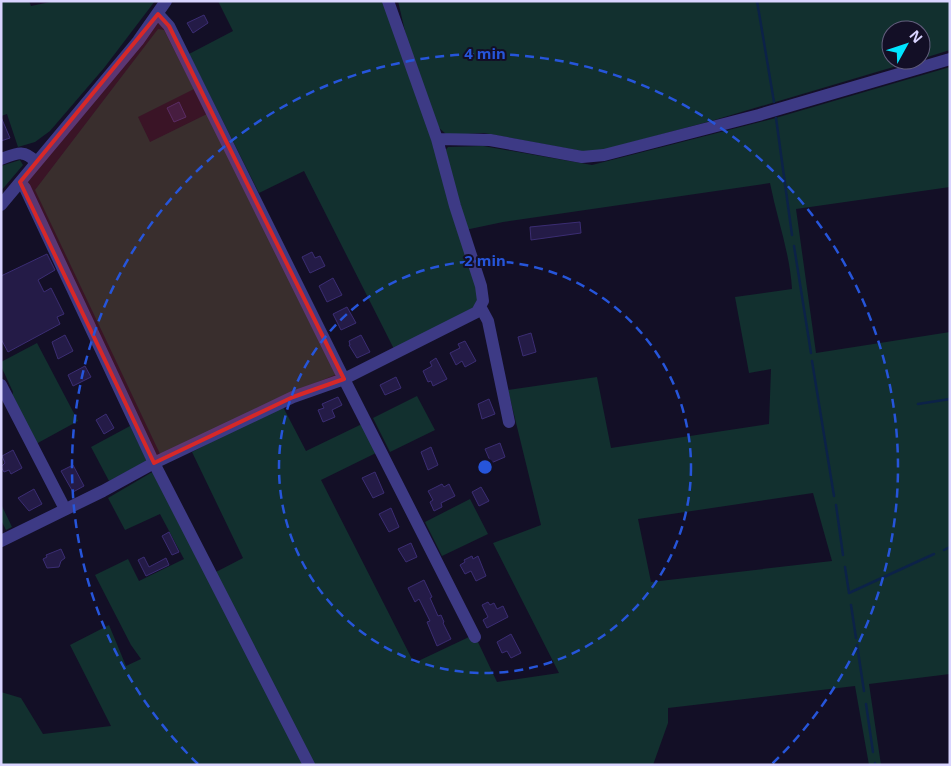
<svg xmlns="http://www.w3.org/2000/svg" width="951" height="766" font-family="'Noto Sans',sans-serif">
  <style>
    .green { fill: #12302f; fill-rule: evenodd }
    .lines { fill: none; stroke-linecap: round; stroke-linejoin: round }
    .stream { stroke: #0c2248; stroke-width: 2.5 }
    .building { fill: #241b47; stroke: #3b2d73 }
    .minor { stroke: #3d3a85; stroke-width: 12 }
    .marked { fill: #d62828; fill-opacity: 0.2; stroke: #d62828; stroke-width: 4; stroke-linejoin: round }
    .ring { fill: none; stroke: #2655da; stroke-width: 2.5; stroke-dasharray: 9 6 }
    .centre { fill: #2655da; stroke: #130f26; stroke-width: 2.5 }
    .ring-label { font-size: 15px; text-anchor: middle; font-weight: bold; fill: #2655da; stroke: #130f26; stroke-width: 4; stroke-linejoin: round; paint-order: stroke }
  </style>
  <rect width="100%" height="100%" fill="#130f26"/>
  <path class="green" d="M 1,1 L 29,1 L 31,6 L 55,1 L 155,1 L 104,68 L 50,131 L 35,142 L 18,147 L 7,114 L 1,116 Z
    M 218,1 L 385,1 L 409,68 L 480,292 L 474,308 L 394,349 L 304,171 L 259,193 L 189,54 L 233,31 Z
    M 398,1 L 950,1 L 950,50 L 921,59 L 921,30 L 891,30 L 891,60 L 917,60 L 711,121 L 592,153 L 484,133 L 447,135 L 438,127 L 408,44 Z
    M 158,29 L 164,30 L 194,89 L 138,117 L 150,142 L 207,114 L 337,374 L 284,396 L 161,456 L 35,190 Z
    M 950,67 L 950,187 L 796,209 L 816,353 L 950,332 L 950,674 L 869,684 L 881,765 L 869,765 L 855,686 L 668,708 L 668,723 L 653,765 L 1,765 L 1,692 L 21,698 L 43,734 L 111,726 L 70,645 L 109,625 L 126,666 L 141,659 L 131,645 L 95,575 L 128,559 L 139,581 L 184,559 L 160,514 L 125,530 L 108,498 L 154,471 L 216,572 L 243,558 L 192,452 L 282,405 L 306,451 L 362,424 L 376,453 L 321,480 L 414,663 L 469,637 L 477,640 L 497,682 L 559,673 L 493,543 L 541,525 L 508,390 L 597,377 L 611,448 L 769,424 L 771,369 L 749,373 L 735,297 L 792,289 C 790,253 777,219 770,183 L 503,222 L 465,230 L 443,153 L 448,147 L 483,146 L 592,165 L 772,119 ZM 813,493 L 832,561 L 651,582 L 638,519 Z
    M 20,160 L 23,165 L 1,191 L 1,166 Z
    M 37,343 L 78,421 L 36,444 L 12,396 L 13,392 L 1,366 L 1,362 Z
    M 417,396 L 435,430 L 390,452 L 373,418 Z
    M 130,426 L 147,461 L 109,481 L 91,447 Z
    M 470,499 L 488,534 L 442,556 L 425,522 Z
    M 1,504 L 12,527 L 6,530 L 1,520 Z"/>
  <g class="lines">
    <path class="stream" d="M 757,1 L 774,102
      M 776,118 L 792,235
      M 794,246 L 811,353
      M 812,361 L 834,496
      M 918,404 L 950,399
      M 836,505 L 843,555
      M 944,550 L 950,547
      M 845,567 L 849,593 L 934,554
      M 851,605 L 856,638
      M 857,645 L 864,691
      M 866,704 L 873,752
      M 875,763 L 875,765"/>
  </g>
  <path class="building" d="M 204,15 L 208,23 L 193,33 L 187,23 Z
    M 179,102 L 186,117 L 174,122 L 167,108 Z
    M 1,117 L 10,138 L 1,141 Z
    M 580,222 L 581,233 L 531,240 L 530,227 Z
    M 312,252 L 315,258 L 320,256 L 325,266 L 310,273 L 302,257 Z
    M 47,254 L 55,270 L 38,280 L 44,292 L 51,288 L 64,314 L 57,317 L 60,324 L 8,352 L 1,339 L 1,276 Z
    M 333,278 L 342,295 L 327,302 L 319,286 Z
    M 347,307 L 356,323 L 341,330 L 333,314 Z
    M 531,333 L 536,352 L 523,356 L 518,337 Z
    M 65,335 L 73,351 L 58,359 L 52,342 Z
    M 361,335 L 370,352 L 357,358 L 349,345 L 350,345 L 349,341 Z
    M 465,341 L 476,361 L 465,367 L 462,361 L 456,365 L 450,353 L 460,348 L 458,344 Z
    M 436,358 L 447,379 L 433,386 L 431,381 L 428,382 L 423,371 L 432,366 L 430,362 Z
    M 85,366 L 91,377 L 73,386 L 68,375 Z
    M 396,377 L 401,388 L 385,395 L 380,385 Z
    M 338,397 L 342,405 L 332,410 L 335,417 L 323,422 L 318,410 L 324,408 L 322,404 Z
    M 489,399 L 495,414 L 482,419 L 478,404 Z
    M 106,414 L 114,428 L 104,434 L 96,420 Z
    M 500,443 L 505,457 L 491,463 L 485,449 Z
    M 431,447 L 438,465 L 428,470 L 421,452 Z
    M 13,450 L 22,468 L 11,474 L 9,470 L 4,472 L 1,467 L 5,463 L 2,456 Z
    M 73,465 L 84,486 L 73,492 L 61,471 Z
    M 375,472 L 384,493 L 373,498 L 362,478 Z
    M 442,484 L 444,487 L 449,484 L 455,496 L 441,503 L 442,507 L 434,511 L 430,502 L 433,500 L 428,491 Z
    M 481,487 L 489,501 L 479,506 L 472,492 Z
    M 34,489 L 42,504 L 29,511 L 18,498 Z
    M 391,508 L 399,527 L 389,532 L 379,514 Z
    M 169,532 L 179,552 L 172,555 L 162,536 Z
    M 411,543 L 417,557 L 406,562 L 398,549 Z
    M 61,549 L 65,558 L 61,561 L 59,567 L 47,568 L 43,559 L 47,557 L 46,555 Z
    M 472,556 L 473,559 L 478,556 L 486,576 L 476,581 L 471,571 L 465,574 L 460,565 L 465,562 L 464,560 Z
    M 144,557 L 149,567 L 166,558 L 169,565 L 146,576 L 138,560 Z
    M 424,580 L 432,597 L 430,598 L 438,616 L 441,615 L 444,622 L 443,623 L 451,639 L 437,646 L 427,622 L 430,621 L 419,599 L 415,602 L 408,588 Z
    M 488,602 L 490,605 L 494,603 L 497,609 L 503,606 L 508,617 L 487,628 L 483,620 L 488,617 L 482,605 Z
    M 511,634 L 521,653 L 511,658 L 507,651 L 502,653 L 497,642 Z"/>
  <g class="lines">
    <path class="minor" d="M 388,1 L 437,139 L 490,140 L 582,157 L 604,155 L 759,115 L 950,59
      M 158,14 L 169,26 L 344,379 L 475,637
      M 1,159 C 17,153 24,149 36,162
      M 20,182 L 25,188 L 154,463 L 309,765
      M 1,205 L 138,41 L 166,1
      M 481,308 L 488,321 L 509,422
      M 1,385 L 65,509
      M 1,541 L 103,491 L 154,463 L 293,397 L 344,379 L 477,312 L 483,301 L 481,286 L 455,206 L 437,139"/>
  </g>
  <path class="marked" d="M 158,14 L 169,26 L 344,379 L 293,397 L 154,463 L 20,182 Z"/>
  <g class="ring">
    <circle cx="485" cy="467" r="206"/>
    <path d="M198 764A413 413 0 1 1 772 764"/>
  </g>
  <circle cx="485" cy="467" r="8" class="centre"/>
  <g class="ring-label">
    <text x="485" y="59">4 min</text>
    <text x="485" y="266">2 min</text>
  </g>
  <rect width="951" height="766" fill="none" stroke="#d9d4ff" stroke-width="5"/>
  <g transform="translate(906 45) rotate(50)"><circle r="24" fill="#130f26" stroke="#625e7d"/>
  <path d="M0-4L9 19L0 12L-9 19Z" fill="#00e5ff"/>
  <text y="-8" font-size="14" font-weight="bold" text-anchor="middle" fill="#d9d4ff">N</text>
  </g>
</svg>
